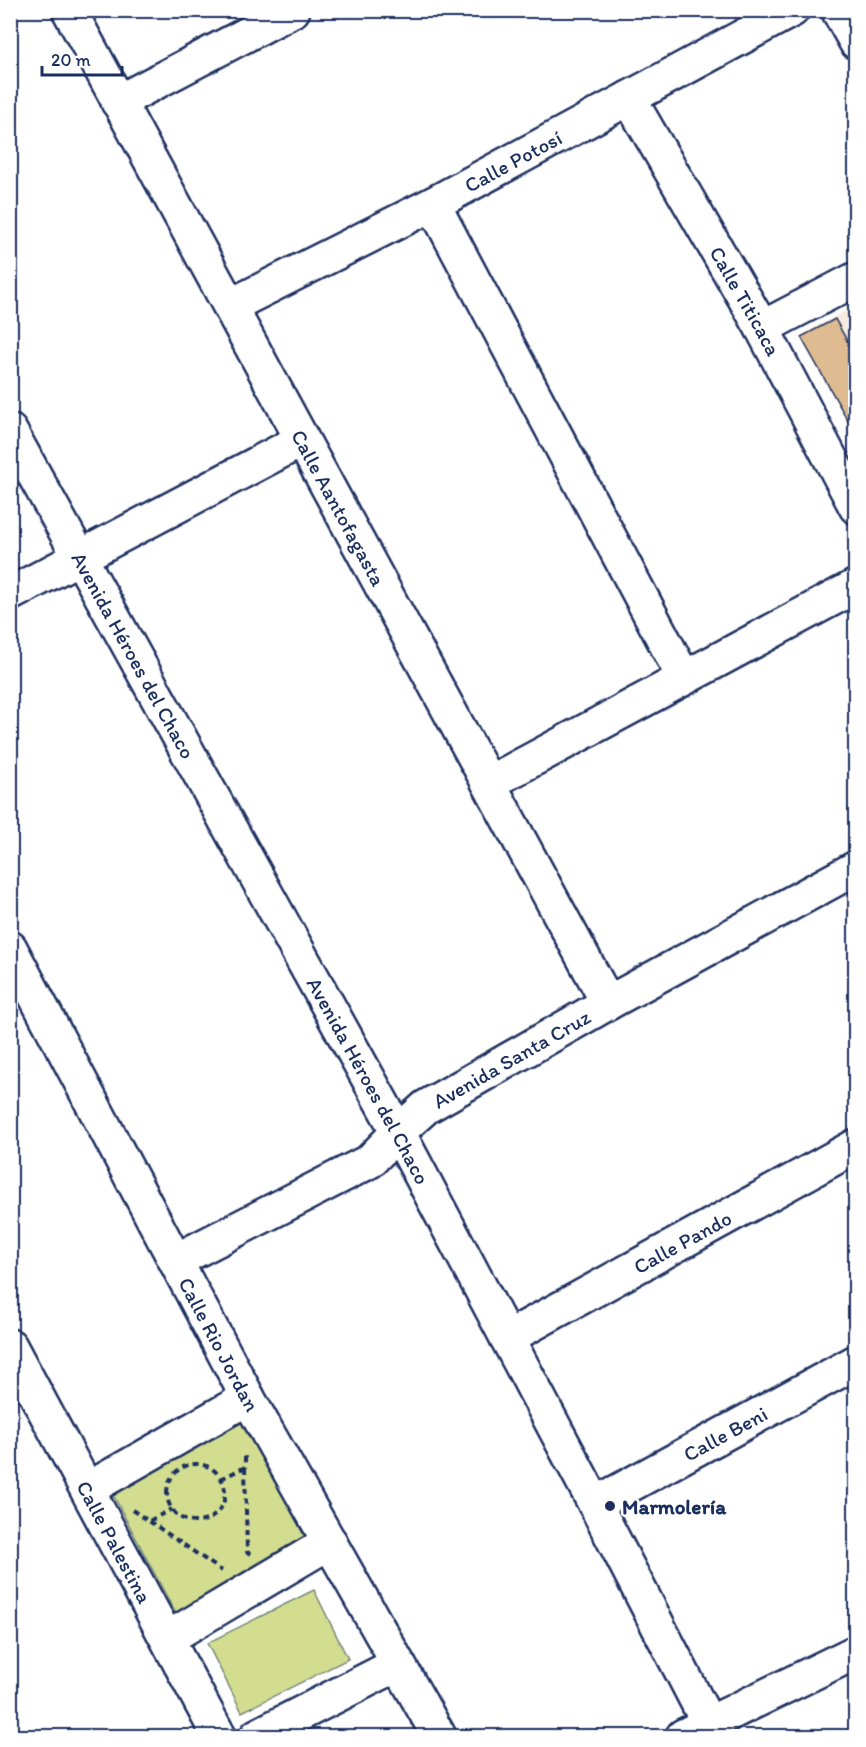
<svg xmlns="http://www.w3.org/2000/svg" width="866" height="1747" font-family="Itim,sans-serif">
  <style>
    .built { fill: #f5ebde }
    .green { fill: #d2dd90; stroke: #768677; stroke-width: 1.5 }
    .building { fill: #debb90; stroke: #1b2f5e; stroke-width: 1.5 }
    .lines { fill: none; stroke-linecap: round; stroke-linejoin: round }
    .minor-casing { stroke: #1b2f5e; stroke-width: 38 }
    .path { stroke: #1b2f5e; stroke-width: 4; stroke-dasharray: 6 4.5; stroke-linecap: butt }
    .minor { stroke: #fff; stroke-width: 33 }
    .poi-dot { fill: #1b2f5e; stroke: #fff; stroke-width: 2 }
    .labels { text-anchor: middle; dominant-baseline: central; stroke-width: 5; stroke-linejoin: round; paint-order: stroke }
    .street-label { font-size: 21px; fill: #1b2f5e; stroke: #fff }
    .poi-label { font-size: 21px; font-weight: bold; fill: #1b2f5e; stroke: #fff; text-anchor: start }
  </style>
  <rect width="100%" height="100%" fill="#fff"/>
  <filter id="ink" filterUnits="userSpaceOnUse"><feTurbulence type="fractalNoise" baseFrequency=".0167" numOctaves="2"/><feDisplacementMap in="SourceGraphic" scale="12" xChannelSelector="R" yChannelSelector="G"/><feConvolveMatrix kernelMatrix="1 2 1 2 8 2 1 2 1" color-interpolation-filters="sRGB"/></filter>
  <g filter="url(#ink)">
    <path class="built" d="M 855,305 L 855,437 L 800,336 Z"/>
    <path class="green" d="M 246,1418 L 308,1544 L 176,1614 L 112,1493 Z
      M 314,1590 L 348,1659 L 242,1712 L 207,1643 Z"/>
    <path class="building" d="M 835,319 L 856,357 L 856,435 L 801,337 Z"/>
    <g class="lines">
      <defs>
        <g id="minor">
          <path id="s1" d="M 69,10 L 608,1003"/>
          <path d="M 838,10 L 856,42"/>
          <path id="s2" d="M 629,98 L 762,328 L 856,507"/>
          <path d="M 118,102 L 293,10"/>
          <path d="M 433,204 L 684,678"/>
          <path id="s3" d="M 230,306 L 433,204 L 792,10"/>
          <path d="M 762,328 L 856,279"/>
          <path id="s4" d="M 10,431 L 398,1132 L 595,1504 L 715,1736"/>
          <path d="M 10,594 L 302,440"/>
          <path d="M 489,783 L 856,586"/>
          <path id="s5" d="M 10,948 L 248,1398 L 439,1736"/>
          <path id="s6" d="M 177,1260 L 370,1161 L 398,1132 L 426,1107 L 608,1003 L 856,868"/>
          <path id="s7" d="M 507,1338 L 856,1146"/>
          <path id="s8" d="M 10,1346 L 219,1736"/>
          <path d="M 88,1489 L 248,1398"/>
          <path id="s9" d="M 595,1504 L 856,1362"/>
          <path d="M 168,1638 L 330,1542"/>
          <path d="M 257,1736 L 398,1664"/>
          <path d="M 683,1736 L 856,1652"/>
        </g>
      </defs>
      <use href="#minor" class="minor-casing"/>
      <path class="path" d="M167 1493a29 29 0 1 1 58 0a29 29 0 1 1-58 0Z
        M 245,1467 L 247,1552 L 251,1554
        M 221,1479 L 245,1467 L 245,1455
        M 132,1510 L 149,1521 L 172,1509
        M 149,1521 L 222,1571"/>
      <use href="#minor" class="minor"/>
    </g>
  </g>
  <circle class="poi-dot" cx="610" cy="1506" r="6"/>
  <g class="labels">
    <g class="street-label">
      <text stroke="none"><textPath href="#s3" startOffset="318">Calle Potosí</textPath></text>
      <text stroke="none"><textPath href="#s2" startOffset="234">Calle Titicaca</textPath></text>
      <text stroke="none"><textPath href="#s1" startOffset="566">Calle Aantofagasta</textPath></text>
      <text stroke="none"><textPath href="#s4" startOffset="256">Avenida Héroes del Chaco</textPath></text>
      <text stroke="none"><textPath href="#s6" startOffset="393">Avenida Santa Cruz</textPath></text>
      <text stroke="none"><textPath href="#s4" startOffset="742">Avenida Héroes del Chaco</textPath></text>
      <text stroke="none"><textPath href="#s7" startOffset="200">Calle Pando</textPath></text>
      <text stroke="none"><textPath href="#s5" startOffset="448">Calle Rio Jordan</textPath></text>
      <text stroke="none"><textPath href="#s9" startOffset="148">Calle Beni</textPath></text>
      <text stroke="none"><textPath href="#s8" startOffset="222">Calle Palestina</textPath></text>
    </g>
    <g class="poi-label">
      <text x="622" y="1506">Marmolería</text>
    </g>
  </g>
  <rect width="866" height="1747" fill="none" stroke="#fff" stroke-width="36"/>
  <rect x="18" y="18" width="830" height="1711" fill="none" stroke="#1b2f5e" stroke-width="2" filter="url(#ink)"/>
  <path d="M42 66v9h80v-9" fill="none" stroke="#1b2f5e" stroke-width="3"/>
  <text x="51" y="66" font-size="18" fill="#1b2f5e" stroke="#ffffff" stroke-width="4.5" paint-order="stroke">20 m</text>
</svg>
